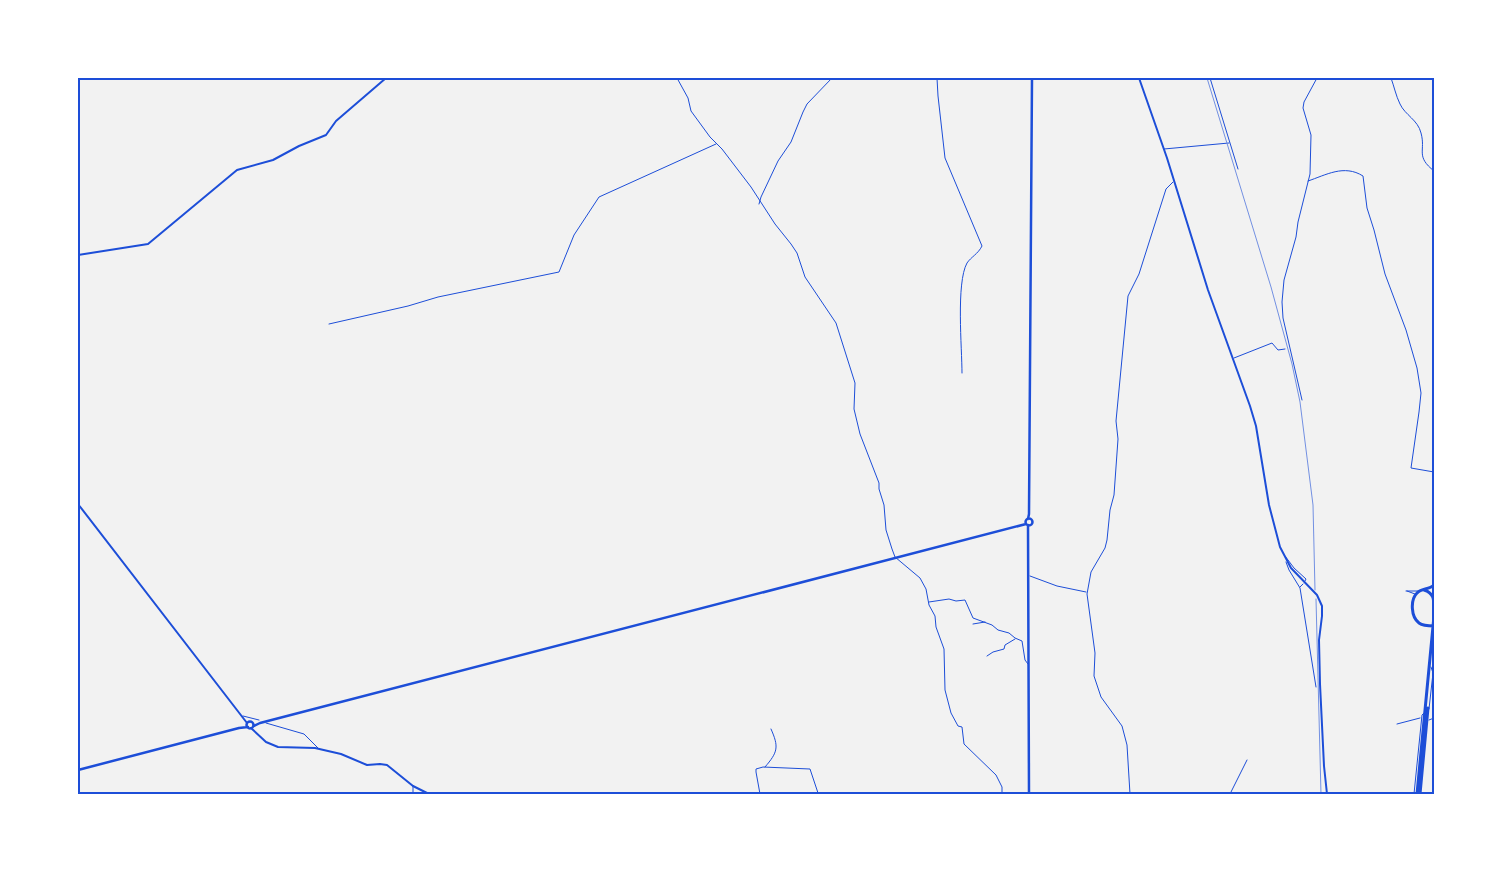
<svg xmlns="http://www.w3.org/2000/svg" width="1512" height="872" font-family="Figtree,sans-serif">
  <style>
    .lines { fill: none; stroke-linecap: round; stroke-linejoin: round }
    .minor { stroke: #1d4ed8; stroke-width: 1 }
    .tertiary { stroke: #1d4ed8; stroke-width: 2 }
    .secondary { stroke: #1d4ed8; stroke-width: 2 }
    .primary { stroke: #1d4ed8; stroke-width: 2.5 }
    .trunk { stroke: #1d4ed8; stroke-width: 3 }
    .rail { stroke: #7290e2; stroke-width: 1 }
    .neatline { fill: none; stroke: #1d4ed8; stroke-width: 2 }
  </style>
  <rect width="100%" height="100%" fill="#f2f2f2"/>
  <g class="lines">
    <path class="minor" d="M 677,78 L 688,98 L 691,111 L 710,137 L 722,149 L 751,187 L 775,224 L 791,244 L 797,253 L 805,277 L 836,323 L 855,383 L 854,409 L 860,434 L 879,483 L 879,489 L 884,505 L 886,530 L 892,549 L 895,557 L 920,578 L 926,589 L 929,605 L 935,616 L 936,627 L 944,649 L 945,690 L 951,713 L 958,726 L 962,727 L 964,744 L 996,775 L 1002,787 L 1002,794
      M 937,78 L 938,96 L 945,158 L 982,246 C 978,254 971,257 967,263 C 956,283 962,348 962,373
      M 1210,78 L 1238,169
      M 1391,78 C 1394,86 1396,96 1400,104 C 1405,115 1418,120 1421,133 C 1426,151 1415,156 1434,171
      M 1164,149 L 1229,143
      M 1308,181 C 1326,175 1344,164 1363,176 L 1367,208 L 1374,230 L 1385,274 L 1406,330 L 1417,368 L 1421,393 L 1419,412 L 1411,468 L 1434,472
      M 759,204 L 761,197 L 778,161 L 791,142 L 803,112 L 807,104 L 832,78
      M 329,324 L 408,306 L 438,297 L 559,272 L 574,235 L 599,197 L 716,144
      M 1234,358 L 1272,343 L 1278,350 L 1285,349
      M 1302,400 L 1283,318 L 1282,302 L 1284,280 L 1296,237 L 1298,222 L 1310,174 L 1311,135 L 1303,108 L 1304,102 L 1317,78
      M 1285,556 L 1294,568 L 1306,579 L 1305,581
      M 1286,562 L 1289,570 L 1300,588 L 1316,687
      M 1030,576 L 1057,586 L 1086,592
      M 1300,587 L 1303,584
      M 1406,591 L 1419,591
      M 1407,591 L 1415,594
      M 929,602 L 949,599 L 956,601 L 965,600 L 973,618 L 992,625 L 998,630 L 1009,633 L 1015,638 L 1022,641 L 1025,660 L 1028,664
      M 973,624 L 985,622
      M 987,656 L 993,652 L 1004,649 L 1005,645 L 1015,639
      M 1429,709 L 1433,673 L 1431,667
      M 243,716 L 259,720
      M 1429,720 L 1434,718
      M 266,723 L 304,734 L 318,748
      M 1397,724 L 1420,718
      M 765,767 C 778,752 779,747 771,729
      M 413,794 L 413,786
      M 760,794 L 756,772 L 756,769 L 763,767 L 810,769 L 818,793 L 821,794
      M 1130,794 L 1127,745 L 1122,726 L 1101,697 L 1094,676 L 1095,653 L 1087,594 L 1091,572 L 1105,548 L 1107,540 L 1110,510 L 1114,495 L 1118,439 L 1116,421 L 1128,296 L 1139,274 L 1166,189 L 1173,182
      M 1230,794 L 1247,760
      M 1414,794 L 1422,715 L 1424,713"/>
    <path class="tertiary" d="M 1139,78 L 1167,158 L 1208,290 L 1250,406 L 1256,426 L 1269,505 L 1280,547 L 1291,568 L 1317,595 L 1322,606 L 1322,616 L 1319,640 L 1320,684 L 1324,766 L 1327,794
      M 78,504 L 247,723
      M 251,728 L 266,742 L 278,747 L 315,748 L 341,754 L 367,765 L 380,764 L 387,765 L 413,786 L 429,794"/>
    <path class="secondary" d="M 78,255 L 148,244 L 237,170 L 273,160 L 299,146 L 326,135 L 336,121 L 386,78"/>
    <path class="primary" d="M1025.5 522a3.5 3.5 0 1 1 7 0a3.5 3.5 0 1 1-7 0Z
      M 1028,519 L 1029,514 L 1032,78
      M 1028,525 L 1029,794
      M246.5 725a3.5 3.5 0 1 1 7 0a3.5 3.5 0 1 1-7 0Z
      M 254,726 L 260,723 L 1026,524
      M 78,770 L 239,728 L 248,727"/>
    <path class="trunk" d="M 1434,585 C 1429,590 1421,588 1417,593 C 1410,600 1411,617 1419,623 C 1423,626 1429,626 1434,626
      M 1424,590 C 1437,594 1433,604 1434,616
      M 1417,794 L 1434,616
      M 1420,794 L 1428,708"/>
    <path class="rail" d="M 1207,78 L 1271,287 L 1292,364 L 1300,402 L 1313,505 L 1315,590
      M 1316,599 L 1321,794"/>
  </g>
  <rect width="1512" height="872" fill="none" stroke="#ffffff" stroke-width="158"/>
  <rect x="79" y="79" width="1354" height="714" class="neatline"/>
</svg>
